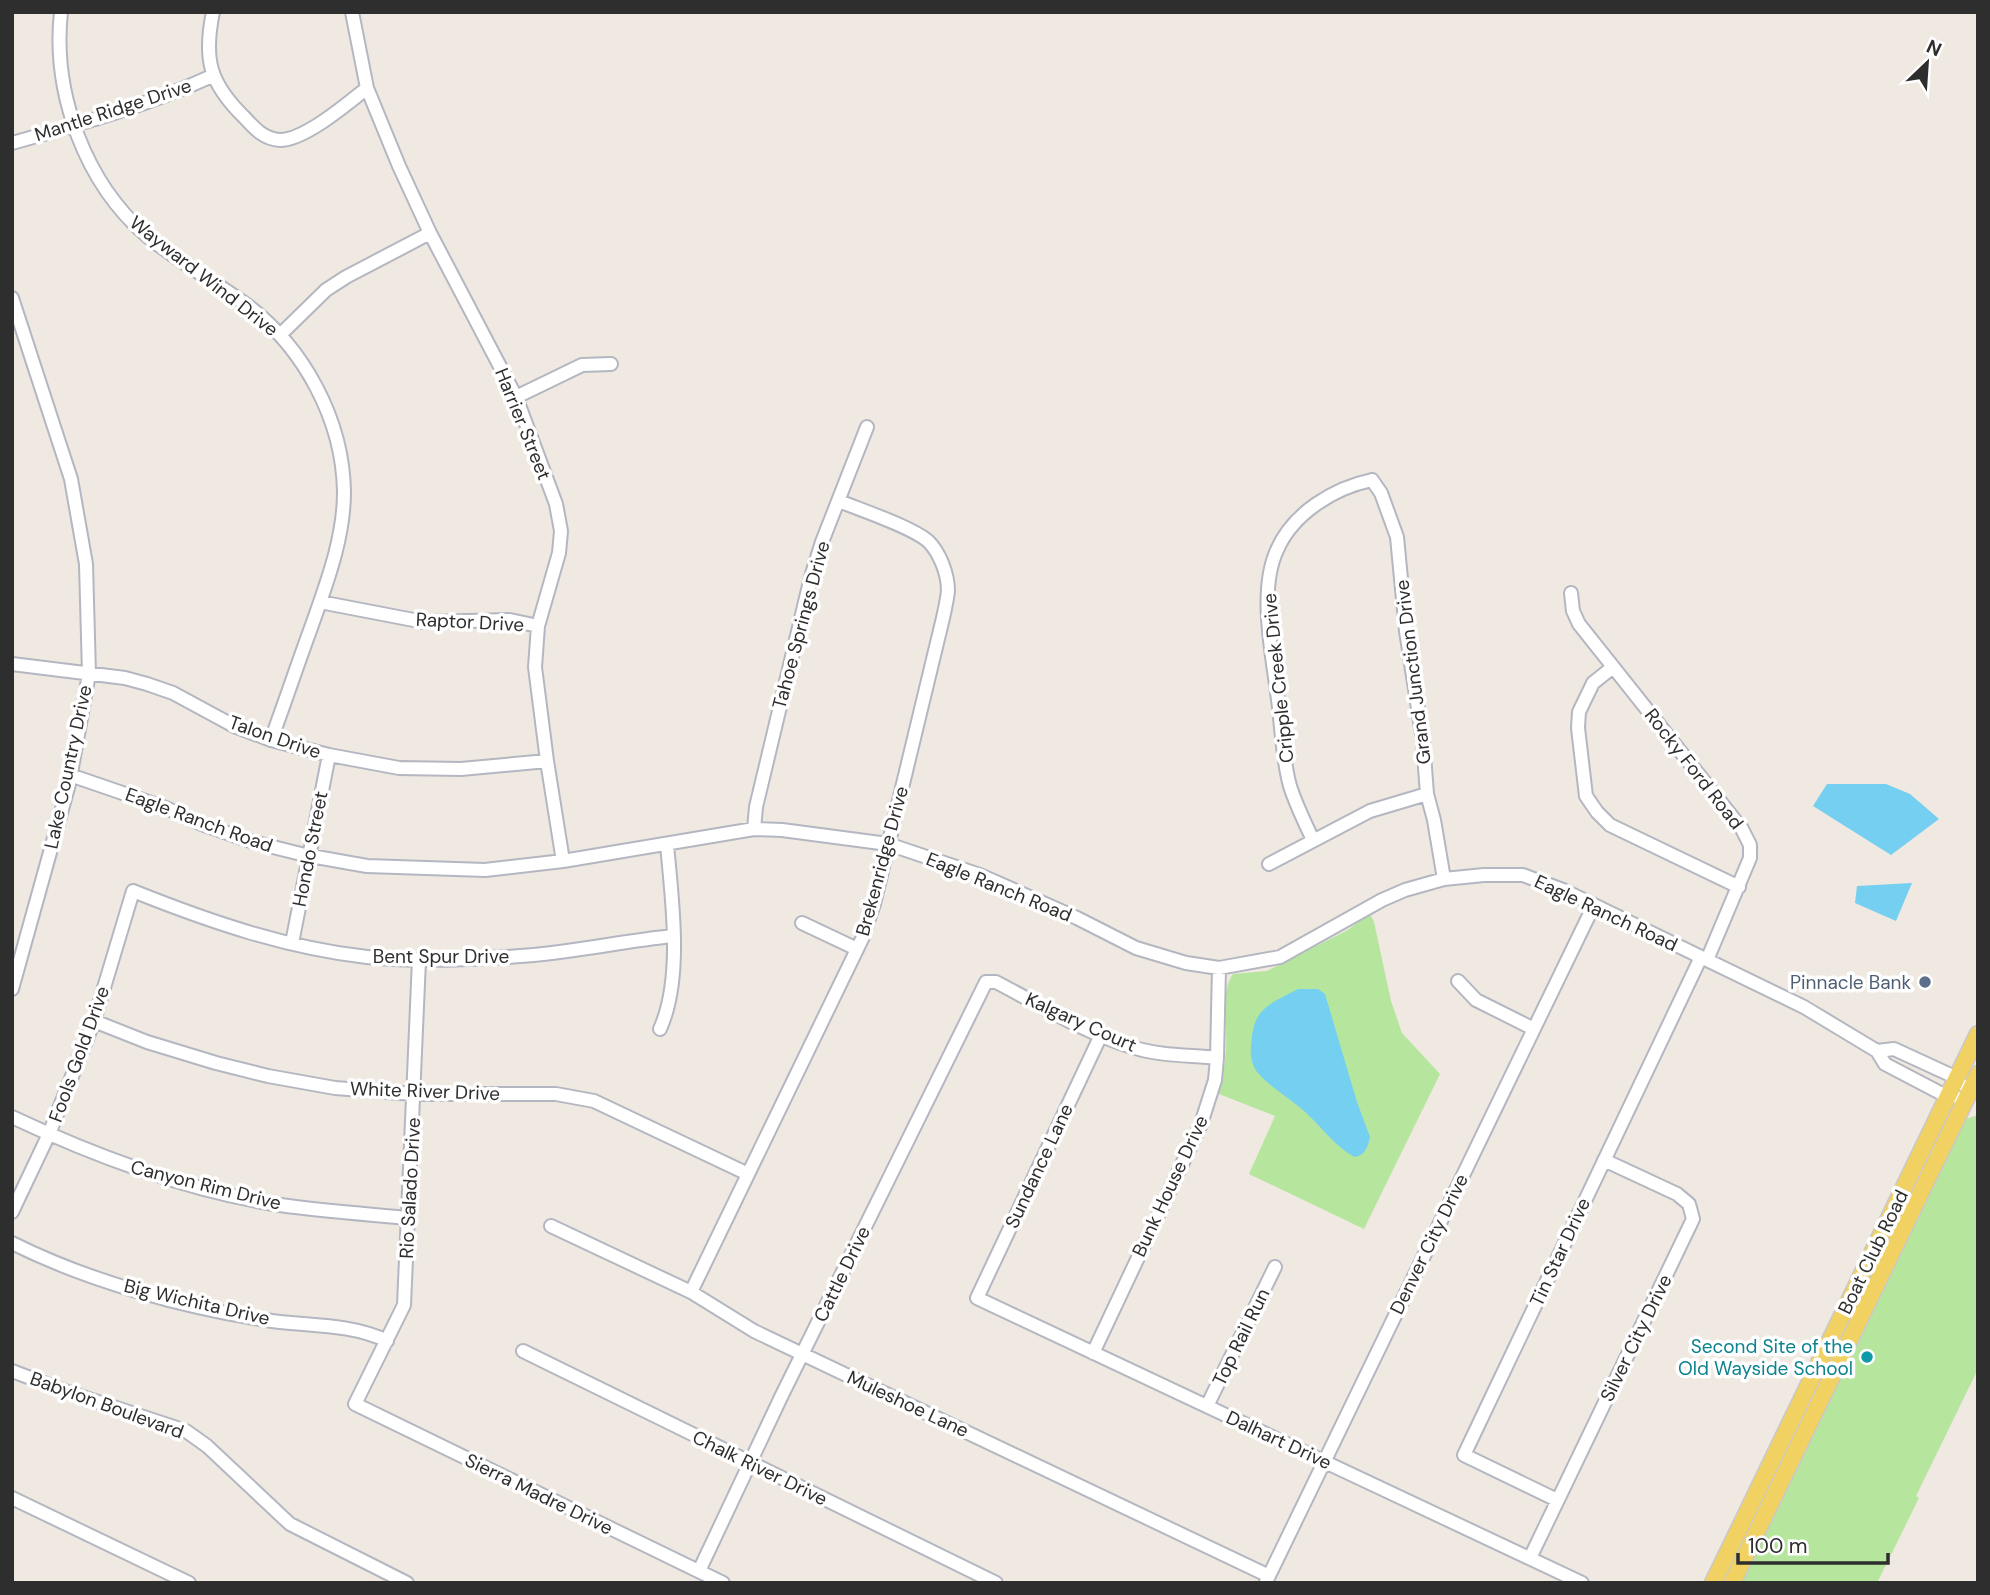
<svg xmlns="http://www.w3.org/2000/svg" width="1990" height="1595" font-family="'DM Sans',sans-serif">
  <style>
    .green { fill: #b6e59e }
    .water { fill: #75cff0 }
    .lines { fill: none; stroke-linecap: round; stroke-linejoin: round }
    .minor-casing { stroke: #b4b7c1; stroke-width: 16 }
    .major-casing { stroke: #c9c9c9; stroke-width: 19 }
    .minor { stroke: #fff; stroke-width: 12 }
    .major { stroke: #f2d163; stroke-width: 16 }
    .service-dot { fill: #5c6f8a; stroke: #fff; stroke-width: 2.5 }
    .culture-dot { fill: #0f9aa8; stroke: #fff; stroke-width: 2.5 }
    .labels { text-anchor: middle; dominant-baseline: central; stroke-width: 7; stroke-linejoin: round; paint-order: stroke }
    .street-label { font-size: 19px; fill: #2e2e2e; stroke: #fff }
    .service-label { font-size: 19px; fill: #4e5e75; stroke: #fff; text-anchor: end }
    .culture-label { font-size: 19px; fill: #0d838f; stroke: #fff; text-anchor: end }
  </style>
  <rect width="100%" height="100%" fill="#efe9e1"/>
  <path class="green" d="M 1370,914 L 1374,922 L 1391,1001 L 1402,1033 L 1440,1074 L 1364,1229 L 1249,1174 L 1275,1116 L 1219,1094 C 1222,1079 1225,1064 1226,1050 C 1228,1027 1219,994 1233,974 L 1267,971 L 1346,931 Z
    M 1978,1115 L 1978,1369 L 1916,1496 L 1919,1498 L 1877,1583 L 1739,1583 L 1955,1137 L 1966,1119 Z"/>
  <path class="water" d="M 1827,784 L 1886,784 L 1910,794 L 1939,819 L 1891,855 L 1813,806 Z
    M 1912,883 L 1896,921 L 1855,903 L 1857,886 Z
    M 1298,989 L 1318,989 L 1325,994 L 1357,1102 L 1370,1137 C 1368,1147 1365,1155 1355,1157 C 1335,1147 1320,1125 1303,1110 C 1288,1097 1270,1087 1257,1072 C 1252,1065 1250,1056 1251,1047 C 1253,1008 1266,1006 1298,989 Z"/>
  <g class="lines">
    <defs>
      <path id="minor" d="M 61,12 C 52,93 85,183 147,236 C 179,262 214,281 247,305 C 304,348 343,420 344,492 C 344,538 327,582 312,625 C 298,663 285,702 271,740
        M 213,12 C 203,60 210,84 245,118 C 255,129 264,139 280,140 C 305,140 348,103 367,88
        M 352,12 L 367,88 L 399,166 L 430,233 L 516,397 L 556,504 L 561,531 L 559,553 L 538,626 L 535,667 L 547,761 L 563,861
        M 12,143 C 80,124 149,105 212,76
        M 12,298 L 71,479 L 86,564 L 89,674 L 69,784 L 12,989
        M 280,335 L 326,290 L 346,277 L 430,233
        M 516,397 L 582,365 L 611,364
        M 1372,480 L 1381,493 L 1397,537 L 1406,631 L 1423,741 L 1427,794 L 1434,820 L 1444,879
        M 1571,593 L 1573,611 L 1579,624 L 1742,829 L 1750,845 L 1750,858 L 1707,960
        M 320,602 L 424,622 L 510,620 L 538,626
        M 12,664 L 125,678 L 147,684 L 173,693 L 234,726 L 271,740 L 329,755 L 399,768 L 461,769 L 547,761
        M 1613,667 L 1593,683 L 1579,712 L 1578,728 L 1586,796 L 1597,812 L 1610,825 L 1739,887
        M 70,775 L 166,808 L 204,825 L 253,842 L 305,855 L 367,866 L 485,870 L 563,861 L 754,829 L 782,830 L 888,844 L 980,875 L 1077,918 L 1136,948 L 1186,963 L 1219,968 L 1280,957 L 1382,900 L 1405,890 L 1444,879 L 1484,875 L 1523,875 L 1563,890 L 1804,1007 L 1877,1051 L 1885,1064 L 1948,1097 L 1955,1096
        M 754,829 L 756,807 L 811,577 L 822,542 L 867,427
        M 1313,840 C 1305,823 1296,805 1290,786 C 1283,761 1282,734 1279,708 C 1274,661 1257,593 1277,550 C 1293,513 1334,488 1372,480
        M 1269,864 L 1370,811 L 1427,794
        M 802,923 L 857,949
        M 292,943 L 329,755
        M 419,960 L 404,1305 L 355,1404 L 723,1583
        M 1458,981 L 1476,1000 L 1534,1029
        M 94,1021 L 147,1042 L 216,1063 L 268,1076 L 335,1088 L 414,1094 L 556,1094 L 594,1101 L 748,1174
        M 660,1029 C 683,978 672,900 667,845
        M 1101,1035 L 977,1298 L 1582,1583
        M 1877,1051 L 1894,1049 L 1957,1078 L 1961,1084
        M 12,1117 C 97,1157 188,1191 280,1205 C 323,1211 366,1214 408,1218
        M 12,1212 L 49,1134 L 94,1021 L 133,891 C 208,921 286,948 367,957 C 418,962 470,960 520,956 C 571,953 622,941 673,936
        M 551,1226 L 691,1292 L 754,1331 L 1269,1576
        M 12,1243 C 90,1282 186,1308 272,1321 C 311,1326 352,1324 387,1341
        M 691,1292 L 862,939 L 874,904 L 943,618 C 945,609 947,600 948,591 C 948,574 940,553 928,541 C 912,527 861,510 839,501
        M 523,1351 L 996,1583
        M 1093,1353 L 1201,1124 L 1215,1080 L 1217,1058 L 1219,968
        M 12,1371 L 65,1391 L 186,1431 L 207,1446 L 290,1524 L 407,1583
        M 1207,1406 L 1275,1267
        M 12,1498 L 189,1583
        M 1557,1500 L 1464,1455 L 1701,957
        M 1530,1558 L 1693,1219 L 1689,1204 L 1677,1194 L 1604,1160
        M 699,1571 L 781,1397 L 986,982 L 996,982 C 1040,1005 1085,1033 1132,1047 C 1159,1056 1189,1055 1217,1058
        M 1266,1582 L 1594,905"/>
      <path id="major" d="M 1713,1583 L 1978,1034
        M 1732,1583 L 1978,1074"/>
    </defs>
    <use href="#minor" class="minor-casing"/>
    <use href="#major" class="major-casing"/>
    <use href="#minor" class="minor"/>
    <use href="#major" class="major"/>
  </g>
  <circle class="service-dot" cx="1925" cy="982" r="7"/>
  <circle class="culture-dot" cx="1867" cy="1357" r="7"/>
  <g class="labels">
    <g class="street-label">
      <text transform="translate(113 110) rotate(-18)">Mantle Ridge Drive</text>
      <text transform="translate(204 276) rotate(38)">Wayward Wind Drive</text>
      <text transform="translate(523 424) rotate(68)">Harrier Street</text>
      <text transform="translate(470 622) rotate(3)">Raptor Drive</text>
      <text transform="translate(801 625) rotate(-75)">Tahoe Springs Drive</text>
      <text transform="translate(1413 672) rotate(-97)">Grand Junction Drive</text>
      <text transform="translate(1278 678) rotate(-96)">Cripple Creek Drive</text>
      <text transform="translate(275 737) rotate(19)">Talon Drive</text>
      <text transform="translate(68 767) rotate(-78)">Lake Country Drive</text>
      <text transform="translate(1694 769) rotate(52)">Rocky Ford Road</text>
      <text transform="translate(199 820) rotate(20)">Eagle Ranch Road</text>
      <text transform="translate(310 849) rotate(-79)">Hondo Street</text>
      <text transform="translate(882 861) rotate(-75)">Brekenridge Drive</text>
      <text transform="translate(999 887) rotate(22)">Eagle Ranch Road</text>
      <text transform="translate(1606 913) rotate(25)">Eagle Ranch Road</text>
      <text x="441" y="956">Bent Spur Drive</text>
      <text transform="translate(1081 1022) rotate(24)">Kalgary Court</text>
      <text transform="translate(79 1054) rotate(-70)">Fools Gold Drive</text>
      <text transform="translate(425 1091) rotate(2)">White River Drive</text>
      <text transform="translate(1039 1166) rotate(-65)">Sundance Lane</text>
      <text transform="translate(206 1185) rotate(14)">Canyon Rim Drive</text>
      <text transform="translate(1170 1186) rotate(-65)">Bunk House Drive</text>
      <text transform="translate(410 1188) rotate(-87)">Rio Salado Drive</text>
      <text transform="translate(1429 1244) rotate(-64)">Denver City Drive</text>
      <text transform="translate(1560 1252) rotate(-65)">Tin Star Drive</text>
      <text transform="translate(1873 1252) rotate(-64)">Boat Club Road</text>
      <text transform="translate(842 1274) rotate(-64)">Cattle Drive</text>
      <text transform="translate(197 1302) rotate(13)">Big Wichita Drive</text>
      <text transform="translate(1241 1337) rotate(-64)">Top Rail Run</text>
      <text transform="translate(1636 1338) rotate(-64)">Silver City Drive</text>
      <text transform="translate(908 1404) rotate(25)">Muleshoe Lane</text>
      <text transform="translate(107 1405) rotate(20)">Babylon Boulevard</text>
      <text transform="translate(1279 1440) rotate(25)">Dalhart Drive</text>
      <text transform="translate(760 1468) rotate(26)">Chalk River Drive</text>
      <text transform="translate(539 1494) rotate(26)">Sierra Madre Drive</text>
    </g>
    <g class="service-label">
      <text x="1911" y="982">Pinnacle Bank</text>
    </g>
    <g class="culture-label">
      <text x="1853" y="1346">Second Site of the<tspan x="1853" dy="22">Old Wayside School</tspan></text>
    </g>
  </g>
  <rect width="1990" height="1595" fill="none" stroke="#2e2e2e" stroke-width="28"/>
  <g transform="translate(1927 63) rotate(25)" stroke="#ffffff" stroke-width="5" paint-order="stroke">
  <path d="M0-5L12 26L0 18L-12 26Z" fill="#2e2e2e"/>
  <text y="-10" font-size="19" font-weight="bold" text-anchor="middle" fill="#2e2e2e">N</text>
  </g>
  <path d="M1738 1553v10h150v-10" fill="none" stroke="#2e2e2e" stroke-width="3.5"/>
  <text x="1748" y="1553" font-size="21" fill="#2e2e2e" stroke="#ffffff" stroke-width="5" paint-order="stroke">100 m</text>
</svg>
